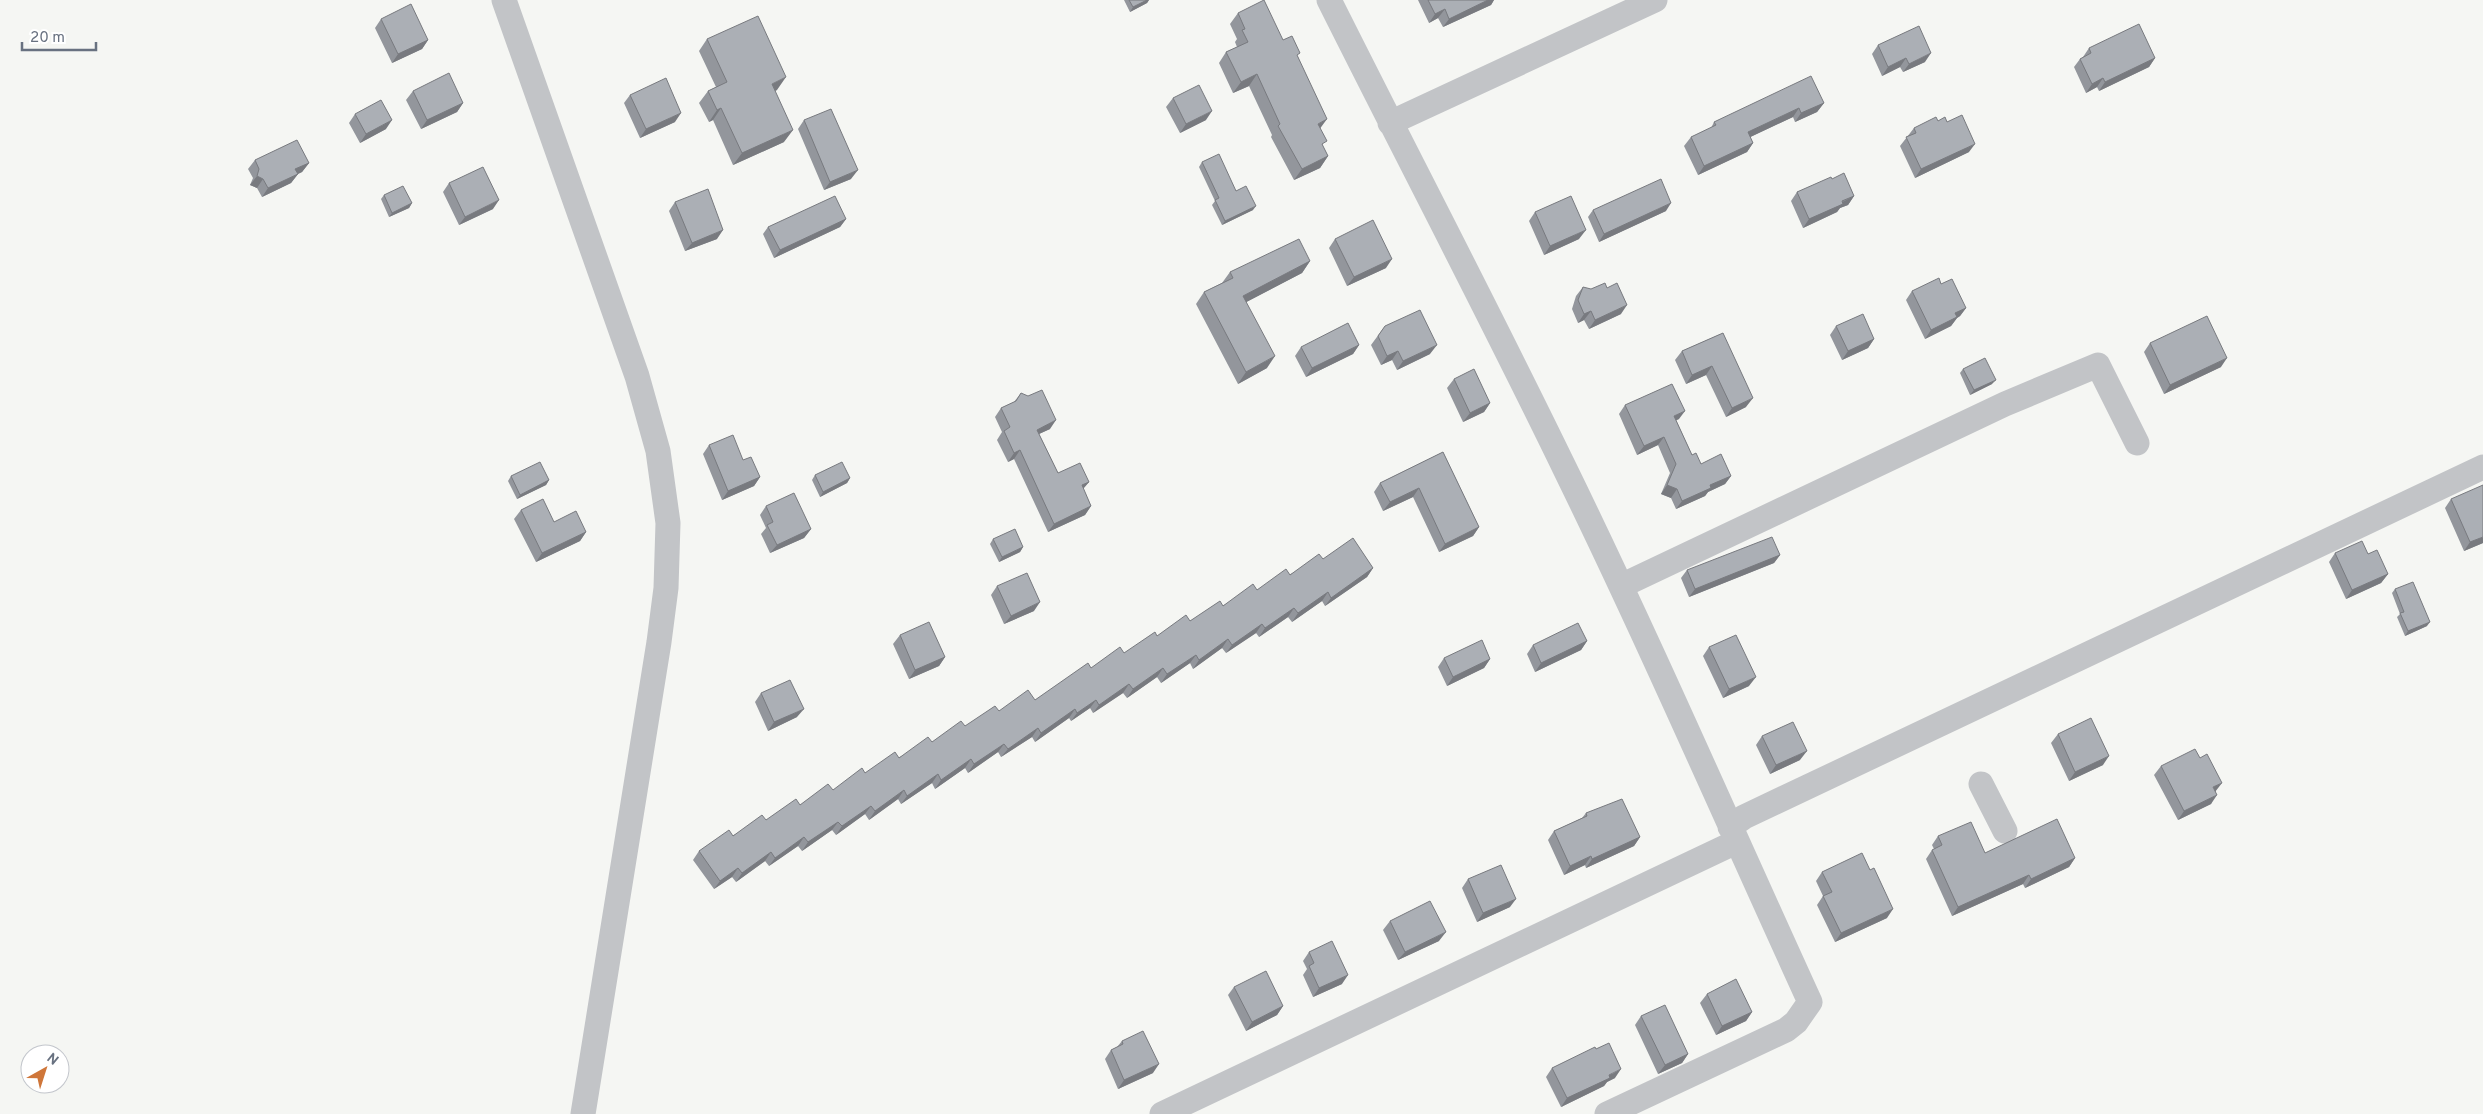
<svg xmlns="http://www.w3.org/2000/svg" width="2483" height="1114" font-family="Overpass,sans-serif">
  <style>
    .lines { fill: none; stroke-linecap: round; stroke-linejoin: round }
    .minor { stroke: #c2c4c7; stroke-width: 25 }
    .wall { fill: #93969c }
    .shaded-wall { fill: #787a7f }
    .building { fill: #abafb5; stroke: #787a7f }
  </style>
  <rect width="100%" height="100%" fill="#f5f6f3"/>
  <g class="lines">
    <path class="minor" d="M 504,0 L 637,376 L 658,451 L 668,523 L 666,588 L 659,642 L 583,1114
      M 1329,0 C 1407,156 1489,312 1565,469 C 1651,645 1729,825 1810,1002 L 1796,1022 L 1786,1030 L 1607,1114
      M 1390,123 L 1655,0
      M 1621,586 L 2005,404 L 2098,365 L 2137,443
      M 1981,784 L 2005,831
      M 1730,827 L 1744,817 L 2483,467
      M 1162,1114 L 1736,842"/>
  </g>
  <path class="wall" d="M 1124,0 L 1149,0 L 1147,3 L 1130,12 Z
    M 1418,0 L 1494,0 L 1491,5 L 1443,27 L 1438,18 L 1429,23 Z
    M 1238,13 L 1283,40 L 1298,57 L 1320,129 L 1323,147 L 1328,156 L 1320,168 L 1294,180 L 1271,137 L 1272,135 L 1249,86 L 1233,93 L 1219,63 L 1226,52 L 1237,47 L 1235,42 L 1237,39 L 1230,24 Z
    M 381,19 L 428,40 L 422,49 L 392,63 L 375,28 Z
    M 707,39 L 777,90 L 775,91 L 784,142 L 733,165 L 713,120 L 709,122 L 699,103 L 708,91 L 716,87 L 699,51 Z
    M 1878,45 L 1925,62 L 1903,72 L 1900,67 L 1882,76 L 1872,54 Z
    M 2089,48 L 2155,58 L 2149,67 L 2099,91 L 2097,87 L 2086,93 L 2074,67 L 2080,59 L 2083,57 Z
    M 413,91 L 463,103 L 457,112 L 421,129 L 406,100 Z
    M 630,95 L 675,122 L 640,138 L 624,103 Z
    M 1173,98 L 1206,120 L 1180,133 L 1166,107 Z
    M 1824,103 L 1817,112 L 1795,122 L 1793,117 L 1750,137 L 1753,143 L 1747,152 L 1698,175 L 1684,146 L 1691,137 L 1711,128 L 1714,122 Z
    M 355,114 L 386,129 L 360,143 L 349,123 Z
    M 804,120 L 851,179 L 824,190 L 798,129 Z
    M 1938,121 L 1947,122 L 1969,152 L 1915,178 L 1900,146 L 1914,128 Z
    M 255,160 L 309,163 L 302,172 L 298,174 L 291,183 L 262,197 L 257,188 L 250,185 L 253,178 L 248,169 Z
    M 1202,162 L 1236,191 L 1253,210 L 1222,225 L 1212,205 L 1215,201 L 1199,167 Z
    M 1832,179 L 1854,196 L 1848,205 L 1840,208 L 1837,212 L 1803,228 L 1791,201 L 1797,192 Z
    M 449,183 L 493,209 L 459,225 L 443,192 Z
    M 384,195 L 412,203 L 409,208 L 389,217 L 381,199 Z
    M 675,202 L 717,239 L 685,251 L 669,211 Z
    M 1593,210 L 1666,211 L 1599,242 L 1588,217 Z
    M 1535,212 L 1579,239 L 1544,255 L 1529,221 Z
    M 846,219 L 840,227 L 774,258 L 763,234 L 768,227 Z
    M 1335,239 L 1386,268 L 1347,286 L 1329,248 Z
    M 1310,261 L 1302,273 L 1246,302 L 1267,368 L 1238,384 L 1196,304 L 1204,292 L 1222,283 L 1230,272 Z
    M 1941,284 L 1966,308 L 1960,316 L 1957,318 L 1951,326 L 1925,339 L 1906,300 L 1912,291 Z
    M 1583,287 L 1621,314 L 1589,329 L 1584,320 L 1578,323 L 1572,309 L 1576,296 Z
    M 1385,326 L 1430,354 L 1397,370 L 1392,360 L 1381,365 L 1371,345 Z
    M 1836,326 L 1874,339 L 1868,348 L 1842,360 L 1830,335 Z
    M 1723,333 L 1746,407 L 1726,417 L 1706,375 L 1686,384 L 1675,360 L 1682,351 Z
    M 2150,343 L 2221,367 L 2164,394 L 2144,352 Z
    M 1359,345 L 1353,354 L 1306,377 L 1295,356 L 1301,347 Z
    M 1963,369 L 1992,384 L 1970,395 L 1960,373 Z
    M 1454,379 L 1490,403 L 1484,412 L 1463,422 L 1447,388 Z
    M 1021,393 L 1050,429 L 1039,434 L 1058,473 L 1089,482 L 1083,489 L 1091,506 L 1085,515 L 1048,532 L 1014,459 L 1008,462 L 997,440 L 1002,432 L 995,417 L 1001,408 L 1014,402 Z
    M 1625,405 L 1679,419 L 1676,420 L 1692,455 L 1701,464 L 1731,476 L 1725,484 L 1708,492 L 1705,496 L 1676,509 L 1671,498 L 1661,494 L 1670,473 L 1658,445 L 1637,455 L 1619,414 Z
    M 709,445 L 743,460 L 760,477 L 754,486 L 722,500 L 703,454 Z
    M 1443,452 L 1479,527 L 1473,536 L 1439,552 L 1413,497 L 1383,511 L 1374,492 L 1380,483 Z
    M 815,475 L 850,478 L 847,483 L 820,497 L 812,480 Z
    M 511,476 L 549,480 L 546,485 L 517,499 L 508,481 Z
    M 2451,499 L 2483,543 L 2464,551 L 2445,508 Z
    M 766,506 L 811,529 L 804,538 L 770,553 L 761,534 L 766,528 L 760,515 Z
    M 521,510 L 554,522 L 586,532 L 580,541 L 536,562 L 514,519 Z
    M 993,539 L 1023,547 L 1020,552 L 999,562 L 990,544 Z
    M 2335,553 L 2368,554 L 2388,574 L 2381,583 L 2346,599 L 2329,562 Z
    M 1780,555 L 1774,563 L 1689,597 L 1681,578 L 1687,570 Z
    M 1323,559 L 1373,568 L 1367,577 L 1325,606 L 1322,601 L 1292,622 L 1288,617 L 1259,637 L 1256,633 L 1226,653 L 1222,648 L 1193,669 L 1190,663 L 1161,683 L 1157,677 L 1127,698 L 1123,693 L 1093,713 L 1090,708 L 1071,721 L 1069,718 L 1035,742 L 1032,737 L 1001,757 L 998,752 L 968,773 L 965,768 L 935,789 L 932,783 L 901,804 L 898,799 L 869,820 L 865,814 L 836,835 L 832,830 L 802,851 L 798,846 L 769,866 L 765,861 L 736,882 L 732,877 L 714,889 L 693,860 L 699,851 L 766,820 L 833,790 L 865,773 L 999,711 L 1035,700 L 1091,668 L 1124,653 L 1157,636 Z
    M 997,586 L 1034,611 L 1004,624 L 991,595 Z
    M 2395,589 L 2427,626 L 2405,636 L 2397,617 L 2400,614 L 2392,593 Z
    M 900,635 L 945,657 L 939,666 L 909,679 L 893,644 Z
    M 1587,641 L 1581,650 L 1535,672 L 1527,654 L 1533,645 Z
    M 1709,647 L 1749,686 L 1723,698 L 1703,656 Z
    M 1444,658 L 1490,659 L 1484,668 L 1447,686 L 1438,667 Z
    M 761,693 L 797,717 L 768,731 L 755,702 Z
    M 2058,734 L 2103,765 L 2069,781 L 2051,743 Z
    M 1762,736 L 1800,760 L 1770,774 L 1756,745 Z
    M 2161,766 L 2216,791 L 2211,804 L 2178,820 L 2154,775 Z
    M 1586,813 L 1640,837 L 1634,846 L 1586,868 L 1585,865 L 1564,875 L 1548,840 L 1554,831 L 1582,818 Z
    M 1938,836 L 1985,853 L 2075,858 L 2069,867 L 2025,888 L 2023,884 L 1952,916 L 1926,859 L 1932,850 L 1934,849 L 1932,845 Z
    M 1822,872 L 1887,918 L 1835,942 L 1817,905 L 1823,896 L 1816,881 Z
    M 1468,879 L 1510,907 L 1477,922 L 1462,888 Z
    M 1390,921 L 1439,941 L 1398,960 L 1383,930 Z
    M 1309,952 L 1342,984 L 1313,997 L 1303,975 L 1307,969 L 1303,961 Z
    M 1234,987 L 1283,1006 L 1277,1015 L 1246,1031 L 1228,995 Z
    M 1707,994 L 1752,1012 L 1746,1021 L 1716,1035 L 1700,1003 Z
    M 1641,1016 L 1688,1054 L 1682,1063 L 1658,1074 L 1635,1025 Z
    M 1122,1041 L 1153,1073 L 1118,1089 L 1105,1059 L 1111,1050 L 1117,1047 Z
    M 1596,1049 L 1615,1078 L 1607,1082 L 1604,1086 L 1561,1107 L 1546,1077 L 1552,1068 Z"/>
  <path class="shaded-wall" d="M 1147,0 L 1149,0 L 1147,3 L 1130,12 L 1133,7 Z
    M 1488,0 L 1494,0 L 1491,5 L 1443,27 L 1449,19 Z
    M 1445,9 L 1438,18 L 1429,23 L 1435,14 Z
    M 428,40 L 422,49 L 392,63 L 398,54 Z
    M 1931,53 L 1925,62 L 1903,72 L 1909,64 Z
    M 1906,58 L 1900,67 L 1882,76 L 1888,67 Z
    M 2155,58 L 2149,67 L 2099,91 L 2105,82 Z
    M 1257,74 L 1249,86 L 1233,93 L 1241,82 Z
    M 786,77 L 777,90 L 763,96 L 772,84 Z
    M 2103,78 L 2097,87 L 2086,93 L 2092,84 Z
    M 463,103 L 457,112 L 421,129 L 427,120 Z
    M 1824,103 L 1817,112 L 1795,122 L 1801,113 Z
    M 721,108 L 713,120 L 709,122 L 717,110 Z
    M 1799,108 L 1793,117 L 1742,141 L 1748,132 Z
    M 1212,111 L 1206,120 L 1180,133 L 1186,124 Z
    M 681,113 L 675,122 L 640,138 L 646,129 Z
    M 1327,119 L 1319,130 L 1318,124 Z
    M 392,120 L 386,129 L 360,143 L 366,134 Z
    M 793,130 L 784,142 L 733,165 L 742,153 Z
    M 1753,143 L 1747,152 L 1698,175 L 1704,166 Z
    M 1975,144 L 1969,152 L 1915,178 L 1921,169 Z
    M 1328,156 L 1320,168 L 1294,180 L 1302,169 Z
    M 309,163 L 302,172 L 289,178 L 295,169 Z
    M 858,170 L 851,179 L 824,190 L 830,182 Z
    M 298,174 L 291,183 L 262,197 L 268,188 Z
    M 257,176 L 263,179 L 257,188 L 250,185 Z
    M 1854,196 L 1848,205 L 1840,208 L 1837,212 L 1803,228 L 1809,219 Z
    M 499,200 L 493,209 L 459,225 L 465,217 Z
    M 412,203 L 409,208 L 389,217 L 392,213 Z
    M 1671,203 L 1666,211 L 1599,242 L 1604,234 Z
    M 1256,206 L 1253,210 L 1222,225 L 1225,221 Z
    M 846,219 L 840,227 L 774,258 L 780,250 Z
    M 723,230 L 717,239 L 685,251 L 692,243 Z
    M 1586,230 L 1579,239 L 1544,255 L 1550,246 Z
    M 1392,259 L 1386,268 L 1347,286 L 1354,277 Z
    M 1310,261 L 1302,273 L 1235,308 L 1243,296 Z
    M 1627,305 L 1621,314 L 1589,329 L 1595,320 Z
    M 1966,308 L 1960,316 L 1957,318 L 1951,326 L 1925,339 L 1931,330 L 1955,313 Z
    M 1591,311 L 1584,320 L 1578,323 L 1584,314 Z
    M 1874,339 L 1868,348 L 1842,360 L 1848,351 Z
    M 1359,345 L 1353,354 L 1306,377 L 1312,368 Z
    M 1437,345 L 1430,354 L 1397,370 L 1403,361 Z
    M 1398,351 L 1392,360 L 1381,365 L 1387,356 Z
    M 1275,356 L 1267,368 L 1238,384 L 1246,372 Z
    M 2227,358 L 2221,367 L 2164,394 L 2170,385 Z
    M 1712,366 L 1706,375 L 1686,384 L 1692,375 Z
    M 1996,380 L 1992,384 L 1970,395 L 1974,390 Z
    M 1753,398 L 1746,407 L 1726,417 L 1732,408 Z
    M 1490,403 L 1484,412 L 1463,422 L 1470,413 Z
    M 1685,411 L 1679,419 L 1668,424 L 1674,416 Z
    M 1056,420 L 1050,429 L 1030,438 L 1037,430 Z
    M 1664,437 L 1658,445 L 1637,455 L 1644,446 Z
    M 1020,450 L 1014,459 L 1008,462 L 1014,453 Z
    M 1731,476 L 1725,484 L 1708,492 L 1705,496 L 1676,509 L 1682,501 L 1710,485 Z
    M 760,477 L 754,486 L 722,500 L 728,491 Z
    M 850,478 L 847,483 L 820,497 L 823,492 Z
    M 549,480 L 546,485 L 517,499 L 520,495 Z
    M 1089,482 L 1082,490 L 1082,485 Z
    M 1667,485 L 1677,489 L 1671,498 L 1661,494 Z
    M 1419,488 L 1413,497 L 1383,511 L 1390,502 Z
    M 1091,506 L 1085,515 L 1048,532 L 1054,524 Z
    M 1479,527 L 1473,536 L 1439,552 L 1445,544 Z
    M 811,529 L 804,538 L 770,553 L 777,545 Z
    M 586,532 L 580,541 L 536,562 L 542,553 Z
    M 2483,537 L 2483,543 L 2464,551 L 2470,542 Z
    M 1023,547 L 1020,552 L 999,562 L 1002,557 Z
    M 1780,555 L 1774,563 L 1689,597 L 1695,589 Z
    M 1373,568 L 1367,577 L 1325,606 L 1331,598 Z
    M 2388,574 L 2381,583 L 2346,599 L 2352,590 Z
    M 1328,592 L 1322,601 L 1292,622 L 1298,613 Z
    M 1040,602 L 1034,611 L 1004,624 L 1011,616 Z
    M 1294,608 L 1288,617 L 1259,637 L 1265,628 Z
    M 2430,622 L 2427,626 L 2405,636 L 2408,631 Z
    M 1262,624 L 1256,633 L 1226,653 L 1232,645 Z
    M 1228,639 L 1222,648 L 1193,669 L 1199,660 Z
    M 1587,641 L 1581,650 L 1535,672 L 1541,663 Z
    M 1196,655 L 1190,663 L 1161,683 L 1167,674 Z
    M 945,657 L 939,666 L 909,679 L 915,670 Z
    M 1490,659 L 1484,668 L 1447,686 L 1453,677 Z
    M 1163,668 L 1157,677 L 1127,698 L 1133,689 Z
    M 1756,677 L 1749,686 L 1723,698 L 1729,689 Z
    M 1129,684 L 1123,693 L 1093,713 L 1099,705 Z
    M 1096,700 L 1090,708 L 1071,721 L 1077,713 Z
    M 804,709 L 797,717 L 768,731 L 774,722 Z
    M 1075,709 L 1069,718 L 1035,742 L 1041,733 Z
    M 1038,728 L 1032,737 L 1001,757 L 1008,749 Z
    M 1004,744 L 998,752 L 968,773 L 974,764 Z
    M 1807,751 L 1800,760 L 1770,774 L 1776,765 Z
    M 2109,756 L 2103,765 L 2069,781 L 2075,772 Z
    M 971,759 L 965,768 L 935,789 L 941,780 Z
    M 938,774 L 932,783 L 901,804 L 907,796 Z
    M 2222,783 L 2215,792 L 2213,787 Z
    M 904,790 L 898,799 L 869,820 L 875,811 Z
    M 2217,795 L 2211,804 L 2178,820 L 2184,811 Z
    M 871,806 L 865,814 L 836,835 L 842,826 Z
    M 838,822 L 832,830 L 802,851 L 808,842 Z
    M 804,837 L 798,846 L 769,866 L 775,858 Z
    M 1640,837 L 1634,846 L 1586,868 L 1592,859 Z
    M 771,852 L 765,861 L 736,882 L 742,873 Z
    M 1591,856 L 1585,865 L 1564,875 L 1570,866 Z
    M 2075,858 L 2069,867 L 2025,888 L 2031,879 Z
    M 738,868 L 732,877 L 714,889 L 720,881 Z
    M 2029,875 L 2023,884 L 1952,916 L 1958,907 Z
    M 1516,899 L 1510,907 L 1477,922 L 1483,913 Z
    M 1893,909 L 1887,918 L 1835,942 L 1841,933 Z
    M 1446,932 L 1439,941 L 1398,960 L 1405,952 Z
    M 1348,975 L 1342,984 L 1313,997 L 1319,988 Z
    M 1283,1006 L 1277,1015 L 1246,1031 L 1252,1022 Z
    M 1752,1012 L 1746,1021 L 1716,1035 L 1722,1026 Z
    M 1688,1054 L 1682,1063 L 1658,1074 L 1665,1065 Z
    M 1159,1064 L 1153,1073 L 1118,1089 L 1124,1080 Z
    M 1621,1069 L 1615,1078 L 1607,1082 L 1604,1086 L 1561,1107 L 1567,1098 Z"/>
  <path class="building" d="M 1129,0 L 1147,0 L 1133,7 Z
    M 1264,0 L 1283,40 L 1292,36 L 1300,53 L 1297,55 L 1327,119 L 1318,124 L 1327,141 L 1322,144 L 1328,156 L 1302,169 L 1278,126 L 1280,124 L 1257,74 L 1241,82 L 1226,52 L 1248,42 L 1242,30 L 1245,29 L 1238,13 Z
    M 1428,0 L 1488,0 L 1449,19 L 1445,9 L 1435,14 Z
    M 411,4 L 428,40 L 398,54 L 381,19 Z
    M 758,16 L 786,77 L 772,84 L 793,130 L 742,153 L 721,108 L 717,110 L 708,91 L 727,82 L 707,39 Z
    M 2139,24 L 2155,58 L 2105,82 L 2103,78 L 2092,84 L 2080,59 L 2091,53 L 2089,48 Z
    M 1919,26 L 1931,53 L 1909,64 L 1906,58 L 1888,67 L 1878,45 Z
    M 449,73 L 463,103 L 427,120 L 413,91 Z
    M 1811,76 L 1824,103 L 1801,113 L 1799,108 L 1748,132 L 1753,143 L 1704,166 L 1691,137 L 1716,125 L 1714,122 Z
    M 666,78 L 681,113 L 646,129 L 630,95 Z
    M 1199,85 L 1212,111 L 1186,124 L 1173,98 Z
    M 381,100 L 392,120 L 366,134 L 355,114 Z
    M 831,109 L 858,170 L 830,182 L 804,120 Z
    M 1962,115 L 1975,144 L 1921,169 L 1906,137 L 1916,133 L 1914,128 L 1936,117 L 1938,121 L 1945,117 L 1947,122 Z
    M 297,140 L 309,163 L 295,169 L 298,174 L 268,188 L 263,179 L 257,176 L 259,169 L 255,160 Z
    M 1219,154 L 1236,191 L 1246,186 L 1256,206 L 1225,221 L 1215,200 L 1219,198 L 1202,162 Z
    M 483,167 L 499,200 L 465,217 L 449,183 Z
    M 1844,173 L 1854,196 L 1842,201 L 1843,204 L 1809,219 L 1797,192 L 1831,177 L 1832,179 Z
    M 1661,179 L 1671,203 L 1604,234 L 1593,210 Z
    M 403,186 L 412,203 L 392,213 L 384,195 Z
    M 708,189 L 723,230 L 692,243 L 675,202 Z
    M 835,196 L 846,219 L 780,250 L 768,227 Z
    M 1571,196 L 1586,230 L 1550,246 L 1535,212 Z
    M 1373,220 L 1392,259 L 1354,277 L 1335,239 Z
    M 1299,239 L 1310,261 L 1243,296 L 1275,356 L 1246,372 L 1204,292 L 1233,278 L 1230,272 Z
    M 1939,278 L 1941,284 L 1952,279 L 1966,308 L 1955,313 L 1957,317 L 1931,330 L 1912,291 Z
    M 1605,283 L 1607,288 L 1617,283 L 1627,305 L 1595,320 L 1591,311 L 1584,314 L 1578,300 L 1583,287 L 1591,289 Z
    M 1420,310 L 1437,345 L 1403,361 L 1398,351 L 1387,356 L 1378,336 L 1385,326 Z
    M 1863,314 L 1874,339 L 1848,351 L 1836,326 Z
    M 2207,316 L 2227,358 L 2170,385 L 2150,343 Z
    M 1348,323 L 1359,345 L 1312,368 L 1301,347 Z
    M 1723,333 L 1753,398 L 1732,408 L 1712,366 L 1692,375 L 1682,351 Z
    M 1985,358 L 1996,380 L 1974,390 L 1963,369 Z
    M 1474,369 L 1490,403 L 1470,413 L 1454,379 Z
    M 1672,384 L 1685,411 L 1674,416 L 1692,455 L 1696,453 L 1701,464 L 1721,454 L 1731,476 L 1710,485 L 1711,488 L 1682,501 L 1677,489 L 1667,485 L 1676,464 L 1664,437 L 1644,446 L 1625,405 Z
    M 1042,390 L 1056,420 L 1037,430 L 1058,473 L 1080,463 L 1089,482 L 1082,485 L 1091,506 L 1054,524 L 1020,450 L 1014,453 L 1004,431 L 1010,427 L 1001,408 L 1016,401 L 1021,393 L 1028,396 Z
    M 733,435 L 743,460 L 751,457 L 760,477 L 728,491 L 709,445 Z
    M 1443,452 L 1479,527 L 1445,544 L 1419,488 L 1390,502 L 1380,483 Z
    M 540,462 L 549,480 L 520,495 L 511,476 Z
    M 842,462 L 850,478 L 823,492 L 815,475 Z
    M 2483,485 L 2483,537 L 2470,542 L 2451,499 Z
    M 794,493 L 811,529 L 777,545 L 767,525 L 773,522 L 766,506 Z
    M 543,499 L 554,522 L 576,511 L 586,532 L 542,553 L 521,510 Z
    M 1015,529 L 1023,547 L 1002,557 L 993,539 Z
    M 1772,537 L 1780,555 L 1695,589 L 1687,570 Z
    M 1353,538 L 1373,568 L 1331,598 L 1328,592 L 1298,613 L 1294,608 L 1265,628 L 1262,624 L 1232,645 L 1228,639 L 1199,660 L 1196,655 L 1167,674 L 1163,668 L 1133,689 L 1129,684 L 1099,705 L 1096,700 L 1077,713 L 1075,709 L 1041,733 L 1038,728 L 1008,749 L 1004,744 L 974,764 L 971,759 L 941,780 L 938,774 L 907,796 L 904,790 L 875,811 L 871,806 L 842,826 L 838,822 L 808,842 L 804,837 L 775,858 L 771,852 L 742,873 L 738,868 L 720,881 L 699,851 L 729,830 L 733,836 L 762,815 L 766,820 L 796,799 L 800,805 L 828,784 L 833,790 L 862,768 L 865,773 L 895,752 L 899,758 L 928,737 L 932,742 L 961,721 L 965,726 L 995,706 L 999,711 L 1028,690 L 1035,700 L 1088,663 L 1091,668 L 1120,647 L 1124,653 L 1155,632 L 1157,636 L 1186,615 L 1190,621 L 1220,601 L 1223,606 L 1253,584 L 1257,590 L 1286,569 L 1290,575 L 1319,554 L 1323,559 Z
    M 2362,541 L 2368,554 L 2377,550 L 2388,574 L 2352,590 L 2335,553 Z
    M 1027,573 L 1040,602 L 1011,616 L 997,586 Z
    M 2413,582 L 2430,622 L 2408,631 L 2400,613 L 2404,612 L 2395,589 Z
    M 929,622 L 945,657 L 915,670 L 900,635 Z
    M 1578,623 L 1587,641 L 1541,663 L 1533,645 Z
    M 1736,635 L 1756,677 L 1729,689 L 1709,647 Z
    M 1482,640 L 1490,659 L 1453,677 L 1444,658 Z
    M 790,680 L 804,709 L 774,722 L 761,693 Z
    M 2091,718 L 2109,756 L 2075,772 L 2058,734 Z
    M 1793,722 L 1807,751 L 1776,765 L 1762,736 Z
    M 2195,749 L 2200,758 L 2207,754 L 2222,783 L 2213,787 L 2217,795 L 2184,811 L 2161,766 Z
    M 1622,799 L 1640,837 L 1592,859 L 1591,856 L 1570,866 L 1554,831 L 1587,816 L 1586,813 Z
    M 2057,819 L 2075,858 L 2031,879 L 2029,875 L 1958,907 L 1932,850 L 1942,845 L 1938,836 L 1971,822 L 1985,853 Z
    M 1862,853 L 1870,870 L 1874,868 L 1893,909 L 1841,933 L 1823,896 L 1832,892 L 1822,872 Z
    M 1501,865 L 1516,899 L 1483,913 L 1468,879 Z
    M 1430,901 L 1446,932 L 1405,952 L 1390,921 Z
    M 1332,941 L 1348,975 L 1319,988 L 1309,966 L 1314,963 L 1309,952 Z
    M 1266,971 L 1283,1006 L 1252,1022 L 1234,987 Z
    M 1736,979 L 1752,1012 L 1722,1026 L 1707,994 Z
    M 1665,1005 L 1688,1054 L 1665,1065 L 1641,1016 Z
    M 1143,1031 L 1159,1064 L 1124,1080 L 1111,1050 L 1123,1044 L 1122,1041 Z
    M 1609,1043 L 1621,1069 L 1609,1075 L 1610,1078 L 1567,1098 L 1552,1068 L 1595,1047 L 1596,1049 Z"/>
  <g transform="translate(45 1069) rotate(39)"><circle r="24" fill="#ffffff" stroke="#c3c6cc"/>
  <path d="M0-4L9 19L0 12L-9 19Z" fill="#cf7639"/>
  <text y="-8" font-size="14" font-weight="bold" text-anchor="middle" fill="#687180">N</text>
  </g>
  <path d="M22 42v8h74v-8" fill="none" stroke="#687180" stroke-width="2.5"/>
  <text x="30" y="42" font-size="15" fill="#687180" stroke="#ffffff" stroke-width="4" paint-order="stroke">20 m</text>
</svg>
